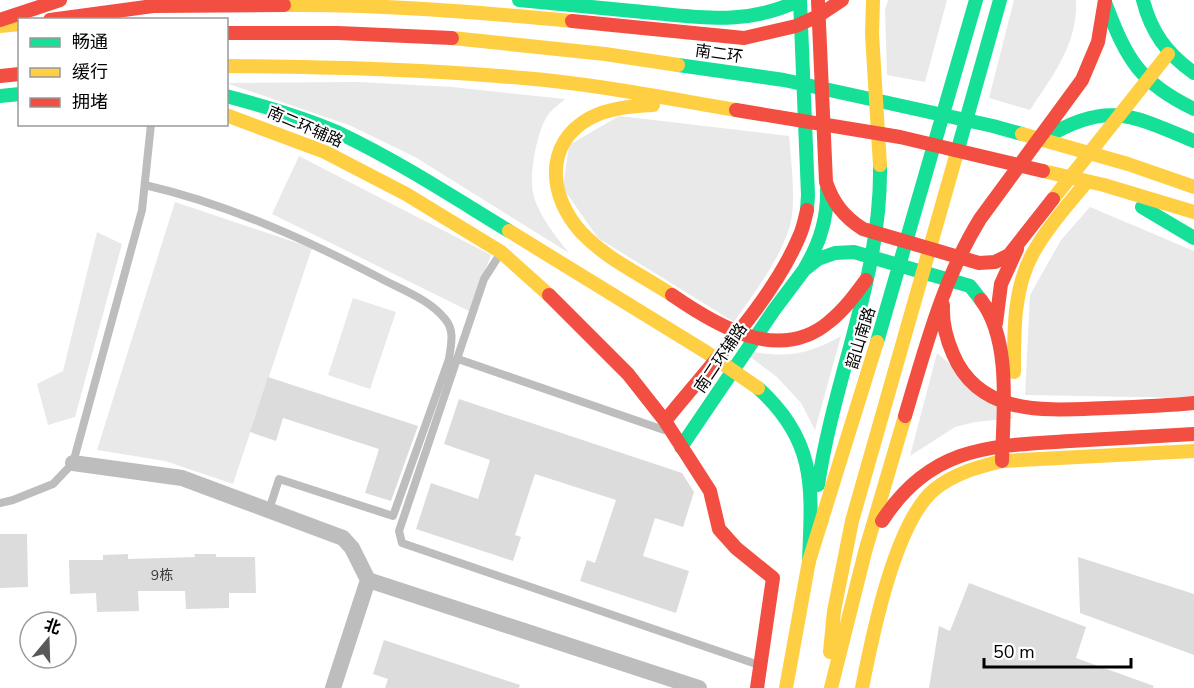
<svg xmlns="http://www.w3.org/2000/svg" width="1194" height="688" font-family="'Nunito Sans','Noto Sans SC',sans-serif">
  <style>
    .green { fill: #e9e9e9 }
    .building { fill: #dcdcdc }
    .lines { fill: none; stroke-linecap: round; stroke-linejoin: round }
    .lane { stroke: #bdbdbd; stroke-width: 8 }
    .street { stroke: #bdbdbd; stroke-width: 16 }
    .fast { stroke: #16e098; stroke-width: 14 }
    .slow { stroke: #ffcf43; stroke-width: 14 }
    .jam { stroke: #f24e42; stroke-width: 14 }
    .labels { text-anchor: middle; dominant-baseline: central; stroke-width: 4.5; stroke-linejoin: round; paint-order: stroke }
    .number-label { font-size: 14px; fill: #373737 }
    .street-label { font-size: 16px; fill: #000; stroke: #fff }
  </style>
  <rect width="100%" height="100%" fill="#fff"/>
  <path class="green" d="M 888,0 L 947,0 L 925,82 L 887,75 L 885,10 Z
    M 1014,0 L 1076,0 C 1078,44 1053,75 1030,110 L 989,98 Z
    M 358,82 L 452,87 L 565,99 C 560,104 552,109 548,115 C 537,130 529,175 533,193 C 538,215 555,235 569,253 L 415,157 L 349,125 L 226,83 Z
    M 619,116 L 789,136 C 791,162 797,205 789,229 C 777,264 754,293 734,322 L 598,238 L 563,188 L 569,145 Z
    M 299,156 L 491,255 L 469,311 L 272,214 Z
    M 175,202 L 312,248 L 233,484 L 165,461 L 97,450 Z
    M 1090,207 L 1194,251 L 1194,398 L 1025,395 L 1030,295 L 1061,240 Z
    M 97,232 L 122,244 L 75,417 L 48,425 L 37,384 L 63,371 Z
    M 353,298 L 396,312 L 370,389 L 328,375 Z
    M 841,336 L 815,430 L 801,403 L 777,377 L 741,350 C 783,357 802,358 841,336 Z
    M 937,353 L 1014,418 L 975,422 L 955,427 L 910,456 Z"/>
  <path class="building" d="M 268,377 L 418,426 L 391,501 L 365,493 L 379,449 L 283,418 L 276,441 L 250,432 Z
    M 459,399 L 682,473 L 694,492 L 683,527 L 655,518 L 643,556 L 689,571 L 676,613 L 580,581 L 587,560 L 595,563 L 616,500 L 535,474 L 515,535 L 521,537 L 513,561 L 416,529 L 431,483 L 478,499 L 490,460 L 444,444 Z
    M 0,534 L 27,534 L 28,587 L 0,588 Z
    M 128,554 L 128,559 L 195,557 L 194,554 L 216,554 L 216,557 L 255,557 L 256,593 L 229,593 L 229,608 L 186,609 L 185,591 L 138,591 L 139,611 L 97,612 L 96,593 L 70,594 L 69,560 L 103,560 L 103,555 Z
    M 1078,557 L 1194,594 L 1194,655 L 1080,613 Z
    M 969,583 L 1086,627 L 1076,658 L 1154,686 L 1153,688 L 929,688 L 939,626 L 950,631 Z
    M 384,640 L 520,685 L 519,688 L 385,688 L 388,679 L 373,674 Z"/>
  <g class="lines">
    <path class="lane" d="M 145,185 C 227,204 305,239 380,278 C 402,290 429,299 445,319 C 455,330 451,345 449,359 L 393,516 L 279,479 L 269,510
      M 500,254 L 484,279 L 399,531 L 402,543 L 759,665
      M 458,359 L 664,430
      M 0,503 L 13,500 L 53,484 L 73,463 L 142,210 L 151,124"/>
    <path class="street" d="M 73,463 L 182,478 L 343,538 L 352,548 L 368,580 L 333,688
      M 368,580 L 699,688"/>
    <path class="fast" d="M 519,0 C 557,4 595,7 633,11 C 694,16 743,28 800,0
      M 800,0 L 808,195 L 807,210
      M 1143,0 C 1151,32 1167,54 1194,73
      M 1106,5 C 1127,60 1140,83 1194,109
      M 678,65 L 784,80 L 993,126 L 1022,134
      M 0,96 L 20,94
      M 226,96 C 264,106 303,117 339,133 C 398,161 453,197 509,231
      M 1047,137 C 1107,100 1134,116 1194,141
      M 956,156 L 1000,0
      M 1142,207 L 1194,238
      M 805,268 C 820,243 828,218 827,189
      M 877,342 L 976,0
      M 758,388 C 817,441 812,488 809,561
      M 681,447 L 774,310 L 804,270 L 818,259 L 835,253 L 854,252 L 970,286 L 981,300
      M 818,485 C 834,377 882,275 880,165"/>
    <path class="slow" d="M 873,0 L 872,34 L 880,165
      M 284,5 C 380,4 476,12 572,21
      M 0,26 L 20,24
      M 452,38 L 605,54 L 678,65
      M 226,66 C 325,67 424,69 523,78 C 595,84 665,98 736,110
      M 653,105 C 632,106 609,108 590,118 C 543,144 549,197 581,232 C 606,259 642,275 672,295
      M 226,115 L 325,152 L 406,194 L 501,252 L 549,295
      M 1022,134 L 1128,164 L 1194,187
      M 1043,171 L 1104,185 L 1194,212
      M 1053,199 L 1168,54
      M 509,231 L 706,352 L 758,388
      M 1014,372 C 1014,332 1013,289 1033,253 C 1047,228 1066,207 1084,185
      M 830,652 L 834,611 L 852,521 L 956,156
      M 786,688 L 809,561 L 877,342
      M 831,688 L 865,552 L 905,416
      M 862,688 C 872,637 895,521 935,489 C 955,473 978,467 1002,461 L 1194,451"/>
    <path class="jam" d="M 818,1 L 826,182 C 833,203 844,217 863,229 L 979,263 L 995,262 L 1009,255 L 1053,199
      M 0,20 L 60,0
      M 50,20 L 153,6 L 284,5
      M 572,21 L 744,38 L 796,26 L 818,16 L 842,0
      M 226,33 L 338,33 L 452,38
      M 0,76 L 20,74
      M 736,110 L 900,137 L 1043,171
      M 549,295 L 628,374 L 665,421 L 710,491 L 719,529 L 736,548 L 773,578 L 757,688
      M 672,295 C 717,326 779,364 829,322 C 844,310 855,295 866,280
      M 981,300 C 1012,341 1003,412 1002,461
      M 943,305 C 942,323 946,338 953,354 C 980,418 1049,410 1106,408 C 1136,407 1165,406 1194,403
      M 996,323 L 1001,284 L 1017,249
      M 905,416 C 925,349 943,279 980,219 L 1082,80 L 1098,42 L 1105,0
      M 665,421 C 709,366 772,301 799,237 C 803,229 805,219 807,210
      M 882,521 C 931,446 989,446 1070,441 C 1111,439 1153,436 1194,434"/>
  </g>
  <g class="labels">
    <g class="number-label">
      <text x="162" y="575">9栋</text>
    </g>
    <g class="street-label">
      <text transform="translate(719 54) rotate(8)">南二环</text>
      <text transform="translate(305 127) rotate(23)">南二环辅路</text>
      <text transform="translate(861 338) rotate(-73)">韶山南路</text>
      <text transform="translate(721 358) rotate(-56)">南二环辅路</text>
    </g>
  </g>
  <rect x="18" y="18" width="210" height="108" fill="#ffffff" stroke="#999999" stroke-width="1.5"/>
  <rect x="30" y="38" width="30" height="9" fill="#16e098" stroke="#999999" stroke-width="1.5"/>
  <text x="72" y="48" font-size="18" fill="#000000">畅通</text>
  <rect x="30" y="68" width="30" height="9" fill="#ffcf43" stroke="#999999" stroke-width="1.5"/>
  <text x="72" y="78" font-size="18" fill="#000000">缓行</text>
  <rect x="30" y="98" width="30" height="9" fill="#f24e42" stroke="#999999" stroke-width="1.5"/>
  <text x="72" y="108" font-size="18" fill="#000000">拥堵</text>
  <g transform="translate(48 640) rotate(19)"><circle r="28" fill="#ffffff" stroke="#999999" stroke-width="1.5"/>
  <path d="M0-4.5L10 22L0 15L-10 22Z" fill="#595959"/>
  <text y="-9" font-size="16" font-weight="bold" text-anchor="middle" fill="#000000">北</text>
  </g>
  <path d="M984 658v9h147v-9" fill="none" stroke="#000000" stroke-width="3"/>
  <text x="993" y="658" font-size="18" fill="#000000" stroke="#ffffff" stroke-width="4.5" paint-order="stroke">50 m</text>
</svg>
